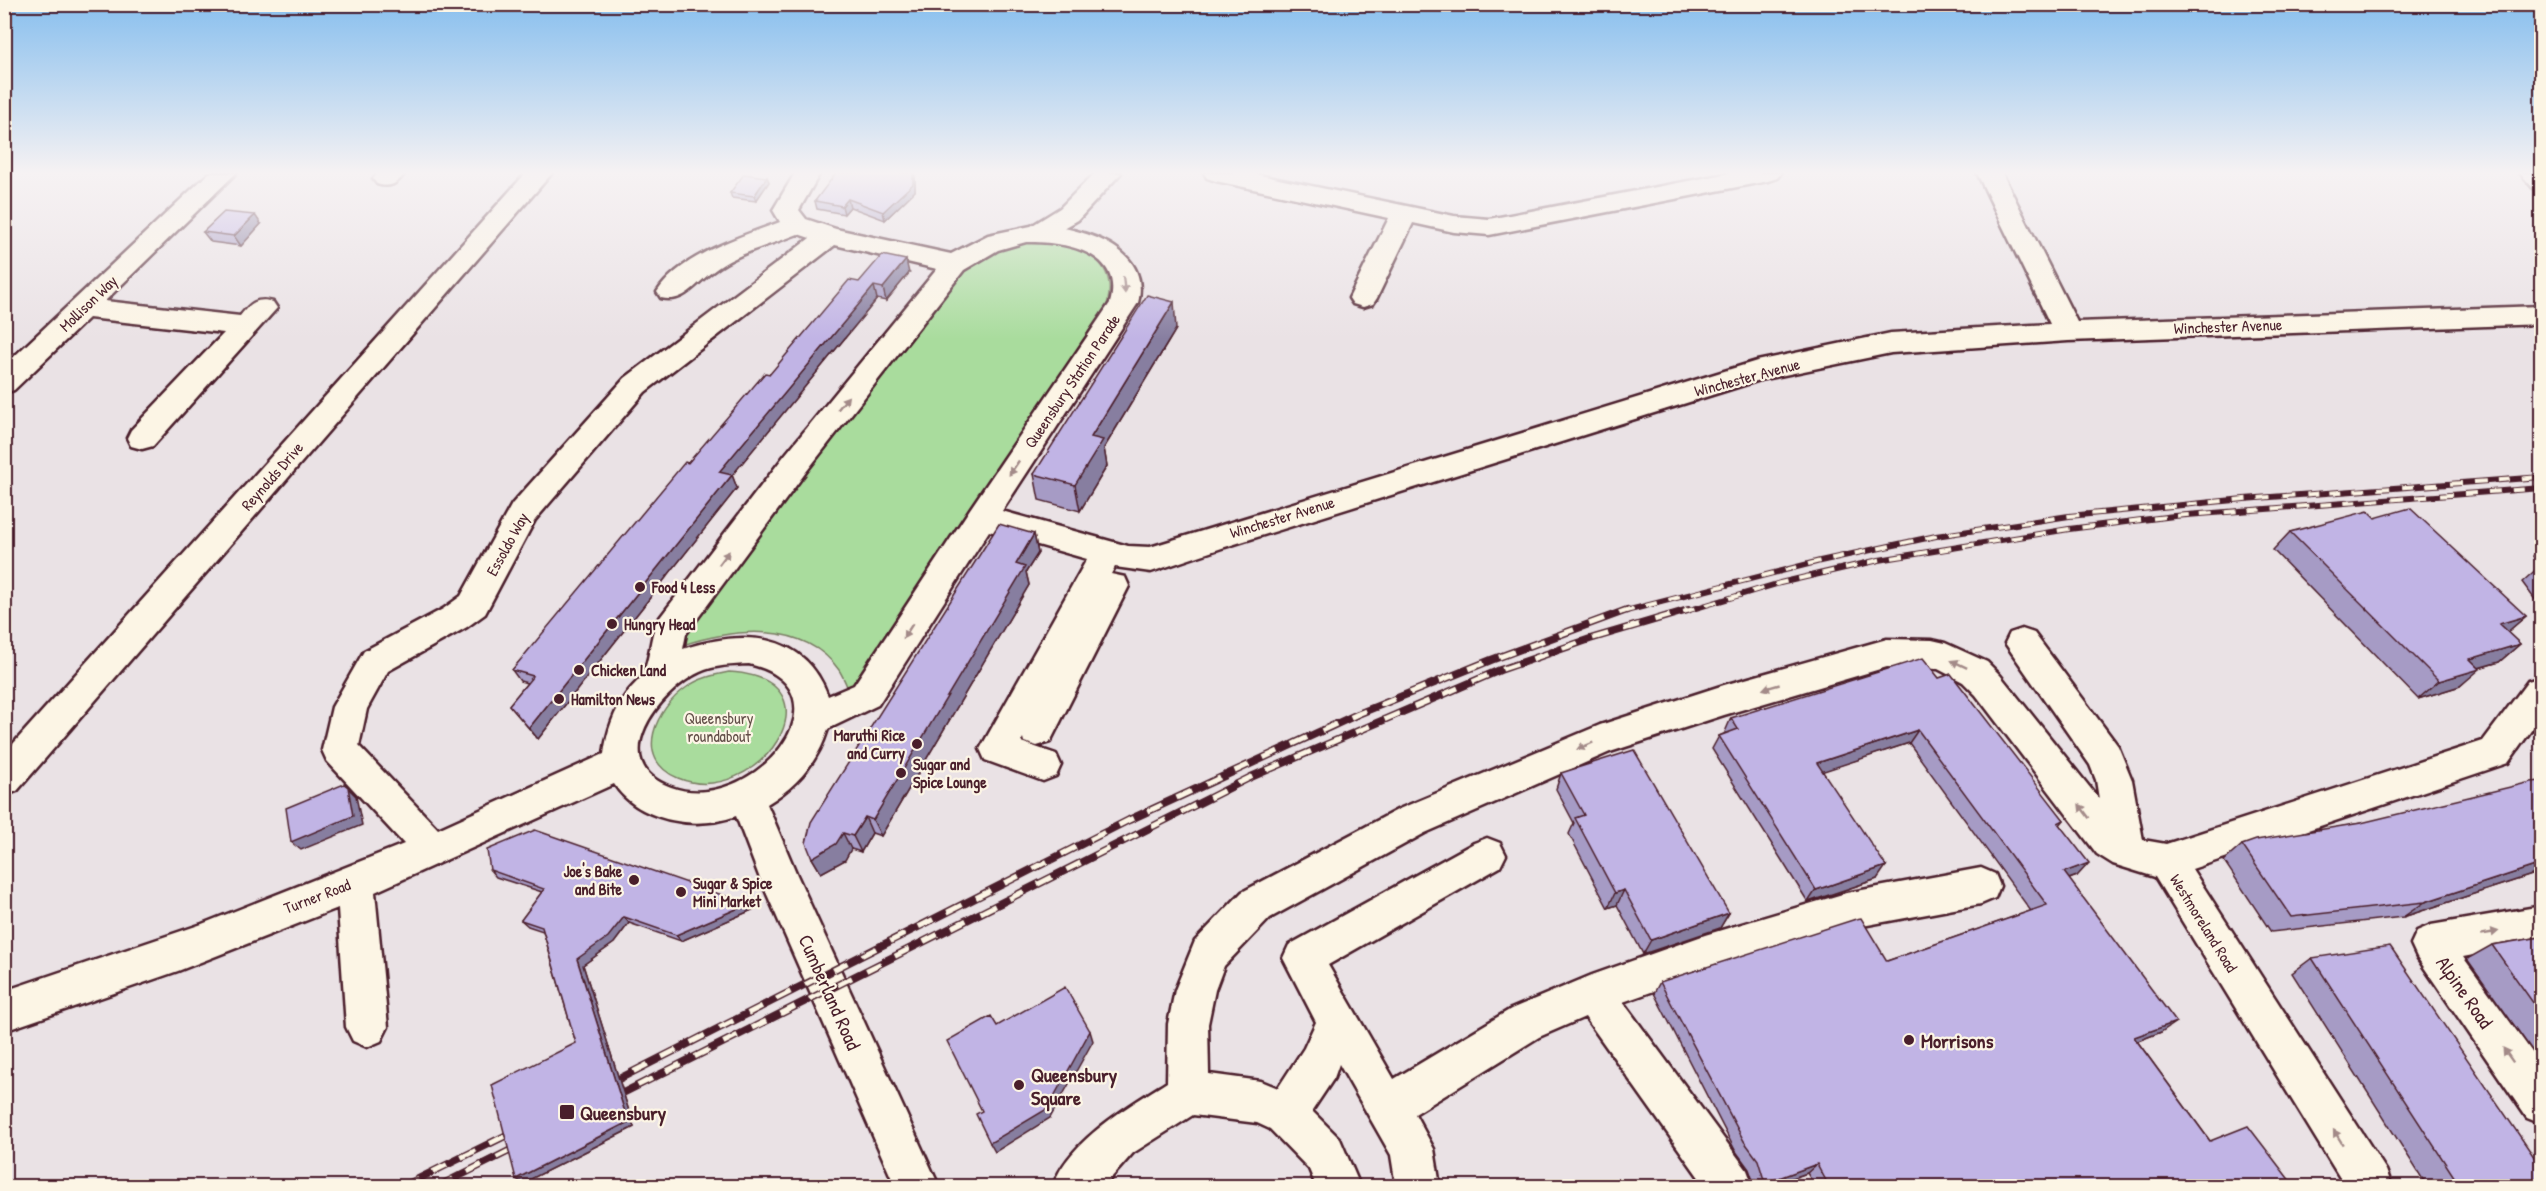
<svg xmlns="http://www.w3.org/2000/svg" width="2546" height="1191" font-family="'Patrick Hand',sans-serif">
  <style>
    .green { fill: #a9dc9d; stroke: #7a7e64; stroke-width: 1.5 }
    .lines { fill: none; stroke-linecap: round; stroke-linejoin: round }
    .minor-casing { stroke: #4a1f2b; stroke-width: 5 }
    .minor { fill: #fcf5e5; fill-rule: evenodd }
    .rail-far1-casing { stroke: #4a1f2b; stroke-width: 6 }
    .rail-casing { stroke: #4a1f2b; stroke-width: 8 }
    .rail-far1 { stroke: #fcf5e5; stroke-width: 4; stroke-dasharray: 12; stroke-linecap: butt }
    .rail { stroke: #fcf5e5; stroke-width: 5; stroke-dasharray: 16; stroke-linecap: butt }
    .wall { fill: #a69bc5; stroke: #4a1f2b; stroke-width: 1.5 }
    .shaded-wall { fill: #877ea0; stroke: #4a1f2b; stroke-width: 1.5 }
    .building { fill: #c1b4e5; stroke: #4a1f2b; stroke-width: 1.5 }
    .oneway { fill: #a38a88 }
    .poi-dot { fill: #4a1f2b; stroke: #fcf5e5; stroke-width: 2 }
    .labels { text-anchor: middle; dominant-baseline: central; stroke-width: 4.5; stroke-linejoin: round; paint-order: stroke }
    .street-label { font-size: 16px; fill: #4a1f2b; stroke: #fcf5e5 }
    .poi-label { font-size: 16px; font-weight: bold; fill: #4a1f2b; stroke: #fcf5e5; text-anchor: start }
    .park-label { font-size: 16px; fill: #624e48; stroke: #fcf5e5 }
    .near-street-label { font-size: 20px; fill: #4a1f2b; stroke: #fcf5e5 }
    .near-poi-label { font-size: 20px; font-weight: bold; fill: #4a1f2b; stroke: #fcf5e5; text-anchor: start }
  </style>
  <rect width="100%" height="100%" fill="#eae2e5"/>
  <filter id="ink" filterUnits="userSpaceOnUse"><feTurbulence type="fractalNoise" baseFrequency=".0167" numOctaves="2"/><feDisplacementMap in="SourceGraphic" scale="12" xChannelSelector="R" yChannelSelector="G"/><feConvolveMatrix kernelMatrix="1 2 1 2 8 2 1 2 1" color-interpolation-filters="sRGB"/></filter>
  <g filter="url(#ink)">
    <path class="green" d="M 1044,241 C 1085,248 1122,262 1105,311 L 866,689 L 849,691 C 846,684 843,676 839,670 C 803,620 733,629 683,645 L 676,634 L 959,270 C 984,250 1013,242 1044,241 Z
      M 729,672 C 848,679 757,811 678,778 C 632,759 656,708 687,687 C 699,678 714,675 729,672 Z"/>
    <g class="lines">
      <defs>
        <path id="minor" d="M 209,173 L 236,173 L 105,301 L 240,316 C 250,304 256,297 273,302 L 277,308 L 153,446 L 142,449 L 131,446 L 127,438 L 131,430 L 224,333 L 89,318 L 14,390 L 4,393 L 4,366 Z
          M 378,173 L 405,173 C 397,184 390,188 377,184 L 373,179 Z
          M 526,173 L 552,173 L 17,791 L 4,796 L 4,754 Z
          M 795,173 L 820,173 L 799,210 L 806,219 L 836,229 L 951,254 L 988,235 L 1031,226 L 1060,208 L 1095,173 L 1121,173 L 1078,220 L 1064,228 C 1102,236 1150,256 1138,303 L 1002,511 L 1128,546 L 1150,547 L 1757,361 L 1891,333 L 2050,324 L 1977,173 L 2002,173 L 2077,322 L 2542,306 L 2542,324 L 2068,341 L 1891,353 L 1760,380 L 1225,547 L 1151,572 L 1115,567 L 1111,574 L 1125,577 L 1129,586 L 1050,742 L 1037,746 L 1024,742 L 1023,738 L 1021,742 L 1056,754 L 1061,765 L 1056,776 L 1043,781 L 985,760 L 980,749 L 1087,559 L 989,531 L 878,705 L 828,729 C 818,762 797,786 767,804 L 797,875 L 939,1186 L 895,1186 L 759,876 L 736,816 C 695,831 638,821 614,784 L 375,892 L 388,1027 L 381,1041 L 367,1047 L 353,1041 L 346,1027 L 338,908 L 178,971 L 4,1031 L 4,991 L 202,924 L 404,844 L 327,761 L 322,750 L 332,707 L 364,651 L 443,609 L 461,596 L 512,504 L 625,378 L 810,238 L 798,234 C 770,245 736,253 712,272 C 695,284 684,304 661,298 L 657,292 C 681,255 740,237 780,222 L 773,210 ZM 1026,242 C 1064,241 1125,252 1110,303 L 970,509 L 854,685 L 828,696 C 804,630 740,630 683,649 L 686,634 L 806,472 L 964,270 L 998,250 ZM 835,245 L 937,269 L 784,456 L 658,620 C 649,637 651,660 642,675 C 639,681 631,687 627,693 C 614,711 607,731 604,754 L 438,829 L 359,746 L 367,709 L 388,671 L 467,627 L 485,614 L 535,520 L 645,392 ZM 749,664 C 857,690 753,817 671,787 C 604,763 659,691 700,672 C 714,665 733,665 749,664 Z
          M 1204,173 L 1250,173 L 1454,216 L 1489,219 L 1730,173 L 1781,173 L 1777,178 L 1768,181 L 1489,235 L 1454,232 L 1413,223 L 1377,298 L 1373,304 L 1363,307 L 1353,304 L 1349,298 L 1389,218 L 1216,181 L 1207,178 Z
          M 2520,173 L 2542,173 L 2542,191 L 2533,188 Z
          M 2022,629 L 2034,633 L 2118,746 L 2132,780 L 2143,840 L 2166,844 L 2483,741 L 2528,681 L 2542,677 L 2542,715 L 2508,763 L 2192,869 L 2386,1170 L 2392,1186 L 2345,1186 L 2155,877 L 2113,864 L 2097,854 L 1976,695 L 1963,682 L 1938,669 L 1887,667 L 1724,715 L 1610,752 L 1425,833 L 1270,918 L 1224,966 L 1215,990 L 1208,1024 L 1209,1074 L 1261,1081 L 1278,1088 L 1304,1048 L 1316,1022 L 1283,958 L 1289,945 L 1474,843 L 1487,838 L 1500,843 L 1506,855 L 1500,867 L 1328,965 L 1394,1079 L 1511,1009 L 1592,975 L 1705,935 L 1846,893 L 1981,868 L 1995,874 L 2000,886 L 1995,898 L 1981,904 L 1846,929 L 1705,973 L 1623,1002 L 1747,1170 L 1753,1186 L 1705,1186 L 1585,1017 L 1539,1037 L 1415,1114 L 1434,1149 L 1440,1186 L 1396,1186 L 1391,1155 L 1339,1064 L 1334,1078 L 1312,1111 L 1340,1139 L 1360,1186 L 1316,1186 L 1309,1169 L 1270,1129 L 1257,1123 L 1193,1115 L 1133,1153 L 1104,1186 L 1053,1186 C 1068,1141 1129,1106 1167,1082 L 1168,1024 L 1175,990 L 1195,941 L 1242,892 L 1399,809 L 1600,725 L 1724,685 L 1887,639 L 1932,640 L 1945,643 L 1987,662 L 2000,675 L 2099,799 L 2096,780 L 2090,765 L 2005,643 L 2010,633 Z
          M 2542,906 L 2542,942 L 2463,957 L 2542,1066 L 2542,1124 L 2527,1118 L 2417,957 L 2411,944 L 2417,931 L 2431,925 Z"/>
      </defs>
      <use href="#minor" class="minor-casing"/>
      <use href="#minor" class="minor"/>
      <defs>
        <path id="rail-far1" d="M 1622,612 L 1820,561 L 1936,536 L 2069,516 L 2244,499 L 2542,477
          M 1683,612 L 1780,583 L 1879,560 L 2069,529 L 2174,516 L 2542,488"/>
        <path id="rail" d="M 605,1086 L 1129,820 L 1358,714 L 1491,660 L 1627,610
          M 609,1100 L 1251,777 L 1500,670 L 1590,639 L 1688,610
          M 404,1186 L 519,1129
          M 439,1186 L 523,1144"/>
      </defs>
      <use href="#rail-far1" class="rail-far1-casing"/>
      <use href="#rail" class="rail-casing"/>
      <use href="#rail-far1" class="rail-far1"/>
      <use href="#rail" class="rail"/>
    </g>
    <path class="wall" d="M 914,173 L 915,178 L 915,191 L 885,220 L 850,207 L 844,214 L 817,209 L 815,201 Z
      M 767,177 L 769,182 L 756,201 L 732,198 L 730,193 Z
      M 261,224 L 241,246 L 211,242 L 203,232 Z
      M 909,273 L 886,301 L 877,299 L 732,475 L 737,488 L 538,739 L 509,705 L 527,683 L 520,681 L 512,670 L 688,463 L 859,282 Z
      M 1176,329 L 1104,448 L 1107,466 L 1080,511 L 1039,500 L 1034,474 Z
      M 2375,518 L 2526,616 L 2507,632 L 2520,644 L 2499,662 L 2479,668 L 2460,686 L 2418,699 L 2273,550 L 2290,532 Z
      M 1034,534 L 1038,553 L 1026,572 L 1029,585 L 881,836 L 872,833 L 861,852 L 851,849 L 845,860 L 821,873 L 812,858 Z
      M 2541,548 L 2541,604 L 2536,601 L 2522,582 L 2540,566 L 2533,556 Z
      M 1939,678 L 2064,820 L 2060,825 L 2077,876 L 2069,879 L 2161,1032 L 2137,1041 L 2210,1141 L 2294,1186 L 1815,1186 L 1807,1173 L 1770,1186 L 1755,1186 L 1749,1169 L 1735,1150 L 1654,993 L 1660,982 L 1887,961 L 2031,911 L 1909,743 L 1822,771 L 1877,879 L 1808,902 L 1712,749 L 1719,736 L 1726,733 L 1725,732 L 1731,718 Z
      M 1561,773 L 1729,913 L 1720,928 L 1643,954 L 1617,905 L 1608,908 L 1569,834 L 1574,823 L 1556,789 Z
      M 2361,823 L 2541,872 L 2403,917 L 2271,932 L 2224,861 L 2242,845 Z
      M 490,870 L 752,910 L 681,941 L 629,923 L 614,943 L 583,965 L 634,1127 L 523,1183 L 576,1043 L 543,931 L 528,926 L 521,920 L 542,892 L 496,877 Z
      M 2541,937 L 2541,1063 L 2467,959 L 2492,945 Z
      M 2312,958 L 2541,1186 L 2427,1186 L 2292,973 Z"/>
    <path class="shaded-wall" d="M 914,173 L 915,178 L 915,191 L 885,220 L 883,212 Z
      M 767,177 L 769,182 L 756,201 L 754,196 Z
      M 848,199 L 850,207 L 844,214 L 842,206 Z
      M 255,215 L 261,224 L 241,246 L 234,236 Z
      M 906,260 L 909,273 L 886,301 L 883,288 Z
      M 874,286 L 877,299 L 725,484 L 719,472 Z
      M 1174,302 L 1176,329 L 1104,448 L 1107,466 L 1080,511 L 1075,485 L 1091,437 Z
      M 732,475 L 737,488 L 538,739 L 529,728 Z
      M 1034,534 L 1038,553 L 1026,572 L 1029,585 L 881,836 L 873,820 L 1016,564 Z
      M 2526,616 L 2505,634 L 2499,624 Z
      M 2520,644 L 2499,662 L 2450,676 L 2470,659 Z
      M 2480,669 L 2460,686 L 2418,699 L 2439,681 Z
      M 1918,730 L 1909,743 L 1809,776 L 1817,763 Z
      M 344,784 L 356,796 L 362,825 L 301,850 L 291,842 Z
      M 865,817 L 872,833 L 861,852 L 853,836 Z
      M 843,833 L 851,849 L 845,860 L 821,873 L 812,858 Z
      M 2089,863 L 2077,876 L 2052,885 L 2064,872 Z
      M 2541,864 L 2541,872 L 2403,917 L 2425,902 Z
      M 1886,866 L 1877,879 L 1808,902 L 1816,890 Z
      M 1624,890 L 1617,905 L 1608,908 L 1615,893 Z
      M 748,904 L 752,910 L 681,941 L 676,935 Z
      M 1729,913 L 1720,928 L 1643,954 L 1651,940 Z
      M 624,917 L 629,923 L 614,943 L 583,965 L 634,1127 L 523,1183 L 516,1179 L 628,1122 L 577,959 Z
      M 2176,1022 L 2161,1032 L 2120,1048 L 2134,1037 Z
      M 1090,1031 L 1093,1041 L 1050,1118 L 995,1152 L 990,1143 Z
      M 1817,1164 L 1807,1173 L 1770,1186 L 1762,1186 L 1765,1183 Z"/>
    <path class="building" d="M 836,173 L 913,173 L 913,184 L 883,212 L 848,199 L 842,206 L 815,201 Z
      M 744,174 L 767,177 L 754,196 L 730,193 Z
      M 224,212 L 255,215 L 234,236 L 203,232 Z
      M 882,255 L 906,260 L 883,288 L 874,286 L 719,472 L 732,475 L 529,728 L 509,705 L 533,676 L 512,670 L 685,462 L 688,463 L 765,373 L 770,374 L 849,280 L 859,282 Z
      M 1147,295 L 1174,302 L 1091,437 L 1103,440 L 1075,485 L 1034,474 Z
      M 2410,508 L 2526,616 L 2499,624 L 2520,644 L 2470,659 L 2480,669 L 2439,681 L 2290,532 L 2368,511 L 2375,518 Z
      M 999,524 L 1034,534 L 1016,564 L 1025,567 L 873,820 L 865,817 L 853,836 L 843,833 L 836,844 L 812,858 L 806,843 L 811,822 Z
      M 1923,658 L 1939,678 L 1951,674 L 2064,820 L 2058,823 L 2089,863 L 2064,872 L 2176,1022 L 2134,1037 L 2210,1141 L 2248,1126 L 2294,1186 L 1829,1186 L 1817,1164 L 1765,1183 L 1758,1160 L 1744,1141 L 1660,982 L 1856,919 L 1861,918 L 1887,961 L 2047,905 L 1918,730 L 1817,763 L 1886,866 L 1816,890 L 1719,736 L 1738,729 L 1731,718 Z
      M 1634,750 L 1729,913 L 1651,940 L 1624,890 L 1615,893 L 1575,818 L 1584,815 L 1561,773 Z
      M 2541,781 L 2541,864 L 2425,902 L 2291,917 L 2242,845 L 2256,840 L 2361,823 L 2531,782 Z
      M 344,784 L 348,787 L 353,816 L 291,842 L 286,808 Z
      M 535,830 L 748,904 L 676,935 L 624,917 L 608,937 L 577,959 L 628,1122 L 516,1179 L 492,1085 L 576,1043 L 542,927 L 521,920 L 544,889 L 490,870 L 487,850 Z
      M 2541,937 L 2541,1014 L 2492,945 Z
      M 2390,946 L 2541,1167 L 2541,1186 L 2460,1186 L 2312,958 Z
      M 1065,987 L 1090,1031 L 1047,1109 L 990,1143 L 976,1114 L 982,1111 L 947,1041 L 991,1016 L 997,1026 Z"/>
    <defs><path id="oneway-solid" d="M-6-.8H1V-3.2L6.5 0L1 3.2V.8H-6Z" transform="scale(1.5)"/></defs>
    <g class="oneway">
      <use href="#oneway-solid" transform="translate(1124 285) rotate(84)"/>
      <use href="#oneway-solid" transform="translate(843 403) rotate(-51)"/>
      <use href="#oneway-solid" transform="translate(1014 468) rotate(124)"/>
      <use href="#oneway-solid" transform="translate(724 558) rotate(-53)"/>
      <use href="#oneway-solid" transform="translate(908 631) rotate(123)"/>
      <use href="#oneway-solid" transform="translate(1959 664) rotate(-155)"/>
      <use href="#oneway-solid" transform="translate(1771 687) rotate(164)"/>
      <use href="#oneway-solid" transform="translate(1585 746) rotate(157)"/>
      <use href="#oneway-solid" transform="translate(2084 811) rotate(-127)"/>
      <use href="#oneway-solid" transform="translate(2490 933) rotate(-10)"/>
      <use href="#oneway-solid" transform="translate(2508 1055) rotate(-125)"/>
      <use href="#oneway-solid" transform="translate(2338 1137) rotate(-122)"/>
    </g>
  </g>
  <linearGradient id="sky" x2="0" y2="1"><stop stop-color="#88bfee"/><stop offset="0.51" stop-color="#f6f2f3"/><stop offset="1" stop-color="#f6f2f3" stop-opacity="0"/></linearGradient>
  <rect width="2546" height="339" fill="url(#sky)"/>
  <g class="poi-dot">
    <circle cx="640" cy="587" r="6"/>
    <circle cx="612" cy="624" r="6"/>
    <circle cx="579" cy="670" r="6"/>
    <circle cx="559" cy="699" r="6"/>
    <circle cx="917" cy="744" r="6"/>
    <circle cx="901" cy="773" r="6"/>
    <circle cx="634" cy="880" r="6"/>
    <circle cx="681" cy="892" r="6"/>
    <circle cx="1909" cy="1040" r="6"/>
    <circle cx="1019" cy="1085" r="6"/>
    <rect x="559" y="1104" width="16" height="16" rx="3"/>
  </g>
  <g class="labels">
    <g class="street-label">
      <text transform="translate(88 303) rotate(-44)">Mollison Way</text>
      <text transform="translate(2228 326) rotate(-2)">Winchester Avenue</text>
      <text transform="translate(1747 377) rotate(-15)">Winchester Avenue</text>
      <text transform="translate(1072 381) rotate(-56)">Queensbury Station Parade</text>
      <text transform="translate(272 476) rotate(-49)">Reynolds Drive</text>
      <text transform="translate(1282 517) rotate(-17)">Winchester Avenue</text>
      <text transform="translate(507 544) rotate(-61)">Essoldo Way</text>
      <text transform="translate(317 896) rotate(-21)">Turner Road</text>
      <text transform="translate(2204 923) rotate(58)">Westmoreland Road</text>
    </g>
    <g class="poi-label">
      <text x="652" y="587">Food 4 Less</text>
      <text x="624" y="624">Hungry Head</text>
      <text x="591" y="670">Chicken Land</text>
      <text x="571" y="699">Hamilton News</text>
      <text x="905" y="735" text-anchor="end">Maruthi Rice<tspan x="905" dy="18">and Curry</tspan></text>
      <text x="913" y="764">Sugar and<tspan x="913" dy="18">Spice Lounge</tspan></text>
      <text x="622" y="871" text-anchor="end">Joe's Bake<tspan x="622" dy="18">and Bite</tspan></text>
      <text x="693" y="883">Sugar &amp; Spice<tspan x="693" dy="18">Mini Market</tspan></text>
    </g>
    <g class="park-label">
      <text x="719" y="718">Queensbury<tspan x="719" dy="18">roundabout</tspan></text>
    </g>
    <g class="near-street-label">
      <text transform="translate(830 992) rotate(66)">Cumberland Road</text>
      <text transform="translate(2465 992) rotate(55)">Alpine Road</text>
    </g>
    <g class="near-poi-label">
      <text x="1921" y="1040">Morrisons</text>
      <text x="1031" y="1074">Queensbury<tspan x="1031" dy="23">Square</tspan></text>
      <text x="580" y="1112">Queensbury</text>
    </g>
  </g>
  <rect width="2546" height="1191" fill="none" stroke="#fcf5e5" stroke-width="24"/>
  <rect x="12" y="12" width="2522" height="1167" fill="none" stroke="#4a1f2b" stroke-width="2" filter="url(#ink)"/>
</svg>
